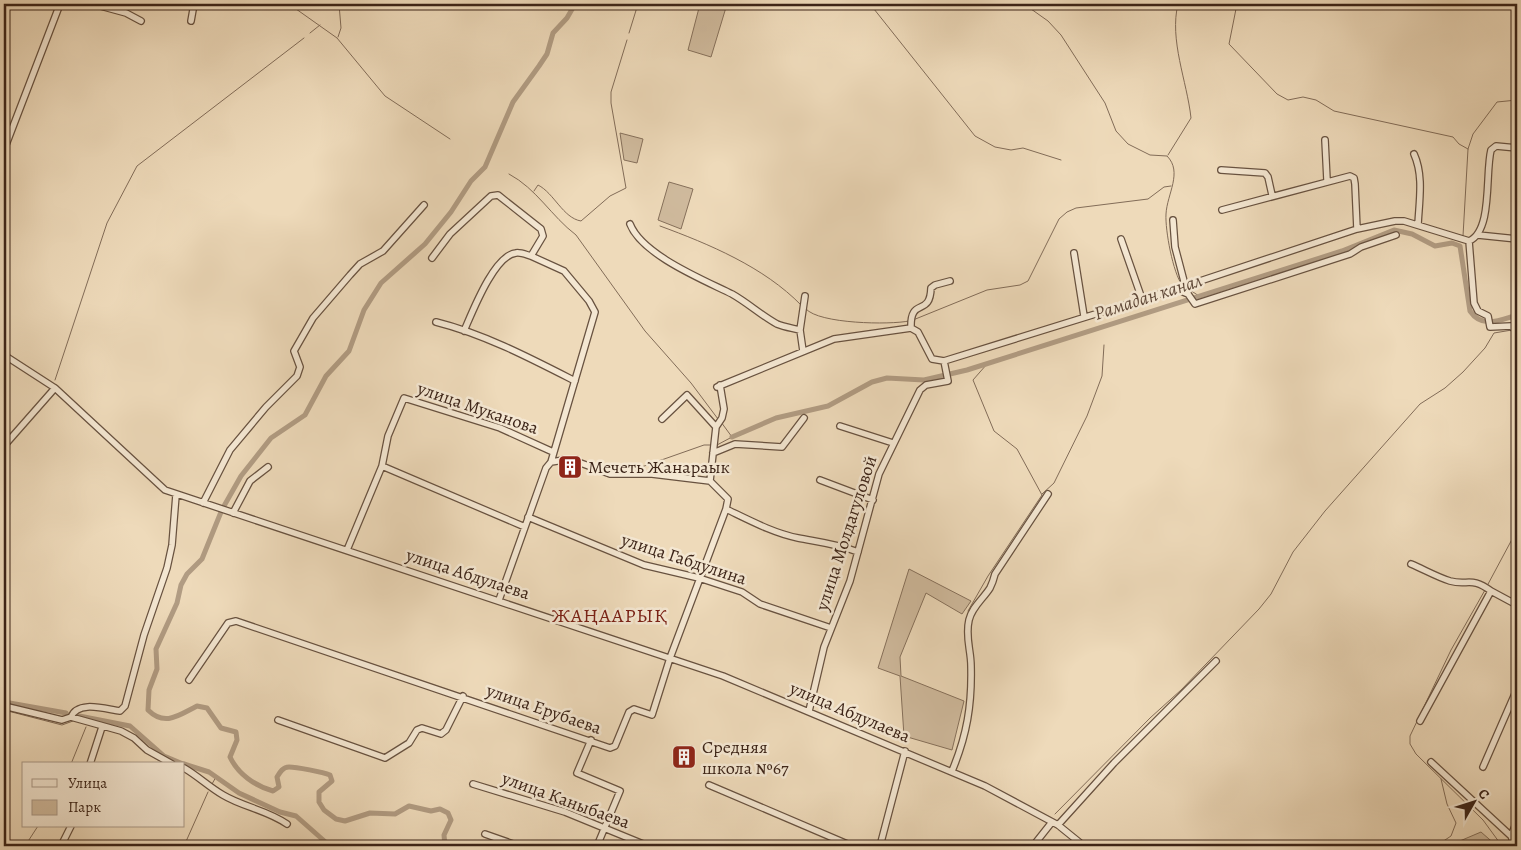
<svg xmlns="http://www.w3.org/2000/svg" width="1521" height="850" font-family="Alegreya,serif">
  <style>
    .green { fill: #d0bb9e; stroke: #86705b }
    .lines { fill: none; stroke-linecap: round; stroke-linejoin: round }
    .stream { stroke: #826c58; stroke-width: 1 }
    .canal { stroke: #b19c83; stroke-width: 5 }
    .minor-casing { stroke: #685240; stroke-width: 8 }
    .minor { stroke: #f4e7d2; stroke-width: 5.5 }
    .labels { text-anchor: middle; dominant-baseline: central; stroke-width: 5; stroke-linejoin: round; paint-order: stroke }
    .street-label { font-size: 18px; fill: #3c2418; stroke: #f4e7d2 }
    .poi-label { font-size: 18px; fill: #3c2418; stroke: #f4e7d2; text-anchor: start }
    .water-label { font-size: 19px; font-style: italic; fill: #5f4838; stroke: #f4e7d2 }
    .quarter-label { font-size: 20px; letter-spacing: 1px; fill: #7a1f14; stroke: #f4e7d2 }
  </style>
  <rect width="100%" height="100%" fill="#eedaba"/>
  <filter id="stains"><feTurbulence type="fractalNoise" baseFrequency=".004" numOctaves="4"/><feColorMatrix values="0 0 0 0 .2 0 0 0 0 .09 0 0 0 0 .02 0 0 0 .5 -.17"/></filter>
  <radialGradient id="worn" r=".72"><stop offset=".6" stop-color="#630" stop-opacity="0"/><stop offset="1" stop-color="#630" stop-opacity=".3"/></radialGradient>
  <path class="green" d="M 700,4 L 727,4 L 711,57 L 688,50 Z
    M 620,133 L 643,139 L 637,163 L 624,160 Z
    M 669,182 L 693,189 L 681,229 L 658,220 Z
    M 909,569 L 971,601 L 962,614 L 926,593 L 900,657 L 901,676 L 964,701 L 952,750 L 904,736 L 900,676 L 878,668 Z
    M 1481,832 L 1497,846 L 1448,846 Z"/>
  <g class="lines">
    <path class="stream" d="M 289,4 L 337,38 L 385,96 L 450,139
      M 870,4 L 975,136 L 995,147 L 1011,150 L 1023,148 L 1061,160
      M 1024,4 L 1048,21 L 1061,35 L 1105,103 L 1116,131 L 1128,144 L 1150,155 L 1167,156 C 1183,172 1167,194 1166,214 C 1165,230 1173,273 1182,285
      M 1237,4 L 1229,44 L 1277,94 L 1288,100 L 1303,97 L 1316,100 L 1334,111 L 1453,137 L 1459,144 L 1468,149
      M 310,33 L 320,25
      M 629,33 L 638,4
      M 338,37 L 341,28 L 339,4
      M 1168,155 L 1191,118 C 1187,81 1169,40 1178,4
      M 509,174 C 537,189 551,216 576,235 L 645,331 L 691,383 L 718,419
      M 534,191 L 538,185 C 554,193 563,218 581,221 L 610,196 L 626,188 L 611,103 L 611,92 L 627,40
      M 660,226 C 709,244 764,267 801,305
      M 1463,236 L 1468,149 L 1473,134 L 1497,102 L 1517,100
      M 1187,288 L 1199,296
      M 806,309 C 819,324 890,325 909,321
      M 913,320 L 987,290 L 1020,285 L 1028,281 L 1059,219 L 1067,212 L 1076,208 L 1148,199 L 1164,187 L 1171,186
      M 55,380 L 107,223 L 137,166 L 304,38
      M 717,445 L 732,437 L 721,422
      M 633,470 L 704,445 L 711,445
      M 1042,494 L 1054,483 L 1087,416 L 1102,376 L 1104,345
      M 1487,586 L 1517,530
      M 1485,590 L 1451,650 L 1410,736 L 1410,744 L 1416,754 L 1483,820 L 1502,846
      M 968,611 L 988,576 L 1042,495 L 1017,449 L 994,431 L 973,380 L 987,364
      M 4,710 L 62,725 L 73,721
      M 71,764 L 86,727
      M 212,784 L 216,777
      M 1055,814 L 1150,718 L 1181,690 L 1259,609 L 1271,594 L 1293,552 L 1325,511 L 1420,404 L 1445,388 L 1463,372 L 1485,348 L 1494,333 L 1512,330
      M 25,846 L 38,826
      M 184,846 L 208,792
      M 1436,846 L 1451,836 L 1456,823 L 1447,804 L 1441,779"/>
    <path class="canal" d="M 732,437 L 776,418 L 828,406 L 872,382 L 887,378 L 924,380 L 967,370 L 1342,251 L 1394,230 L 1412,234 L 1435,246 L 1452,243 L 1460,246 L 1470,311 C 1482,329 1500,320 1517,315
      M 224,506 L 241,476 L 271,438 L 305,415 L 326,376 L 349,351 L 364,310 L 381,283 L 425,244 L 451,212 L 471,181 L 485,167 L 513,102 L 539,66 L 547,54 L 553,33 L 567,18 L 575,4
      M 221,512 L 202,559 L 187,574 L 181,585 L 177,603 L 156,649 L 157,669 L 149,690 L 148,710 C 165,727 179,715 197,706 L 207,708 L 221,728 L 236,732 L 237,740 L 230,757 C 238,774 255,786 273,791 L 279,787 L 277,777 C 280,772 283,767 289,767 C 296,767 323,772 330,775 L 332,781 L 319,792 L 319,802 L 324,810 L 336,819 L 345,821 L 370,813 L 395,814 L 409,806 L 431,811 L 440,809 L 448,813 L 451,820 L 444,835 L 445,846
      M 4,702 L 66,713
      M 74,715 L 130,726 L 164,756 L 183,764
      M 184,764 L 209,772 L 239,793 L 280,812 L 296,816 L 330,846"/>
    <defs>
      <path id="minor" d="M 93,4 L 126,13 L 141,21
        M 191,21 L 194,4
        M 1325,140 L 1327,180
        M 4,150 L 60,4
        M 1414,154 C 1424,176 1419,202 1418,225
        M 1221,170 L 1265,173 L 1268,177 L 1272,195
        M 1222,210 L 1350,176 L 1354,178 L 1355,184 L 1357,229
        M 1173,220 L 1175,247 L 1185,285
        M 630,224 C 642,255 704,280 732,294 C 748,303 762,316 777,324 C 784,327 792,328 800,330
        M 1478,235 L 1517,239
        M 1121,239 L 1142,299
        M 1469,241 L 1474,303 L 1478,311 L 1488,316 L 1490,327 L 1511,326 L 1517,332
        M 1074,253 L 1084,316
        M 432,258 L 450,234 L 491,196 L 498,195 L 541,229 L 543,236 L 531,256 C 527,255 520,252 516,253 C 494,255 472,313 464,331
        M 1176,289 L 1188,294 L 1195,304 L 1350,254 L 1361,247 L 1396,235
        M 436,322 C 484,334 530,358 575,381
        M 911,328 C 910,296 930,318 931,288 L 935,285 L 950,281
        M 803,351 L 800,330 L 805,296
        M 4,355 L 55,388 L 165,490 L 723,676 L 985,786 L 1058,825 L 1084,846
        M 717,387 L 834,339 L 911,328 L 918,332 L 932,359 L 944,361 L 1176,289 L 1357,229 L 1395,221 L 1404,221 L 1469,241 C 1493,231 1485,173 1491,150 L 1496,146 L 1517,148
        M 662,419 L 687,395 L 716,427
        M 840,426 L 893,443
        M 4,446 L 55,388
        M 713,453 L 735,444 L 782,447 L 804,418
        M 551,462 L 570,459 L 610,474 L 652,474 L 710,481 L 716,427 L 722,418 L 724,409 L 720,385
        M 382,466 L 525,527
        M 820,480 L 873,500
        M 203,503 L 230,450 L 266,407 L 297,376 L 300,367 L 294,351 L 313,318 L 350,275 L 360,264 L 383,251 L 424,205
        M 726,509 C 749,520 773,533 798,538 C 819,542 838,544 858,552
        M 233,513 L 250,481 L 268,467
        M 528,517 L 644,565 L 699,578 L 742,592 L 760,604 L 831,628
        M 347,550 L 382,466 L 388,436 L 404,398 L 500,428 L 553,452
        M 1411,564 C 1423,569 1437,577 1450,581 C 1468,586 1471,576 1491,591
        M 499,600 L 546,468 L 551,462 L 595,312 L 589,301 L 564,271 L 531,256
        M 189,680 L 228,623 L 236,621 L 610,748 L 615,746 L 629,712 L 634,709 L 652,715 L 670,658 L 726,509 L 728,499 L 710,481
        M 4,706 L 62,720 L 71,717 L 121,731 L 134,738 L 147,750 L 172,764
        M 809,711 L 824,647 L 850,581 L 879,474 L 920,390 L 926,385 L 948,381 L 944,361
        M 71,717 C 78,700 105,709 120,711 L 125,706 L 144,635 L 167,568 L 172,545 L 176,495
        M 278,720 L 385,758 L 409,743 L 417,730 L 422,728 L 441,734 L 446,730 L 463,696
        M 1420,721 L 1491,591 L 1517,605
        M 591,740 L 577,773 L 620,791 L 597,846
        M 1431,762 L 1511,836 L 1515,846
        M 90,764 L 102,727
        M 1483,767 L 1517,689
        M 184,768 C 198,776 209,787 223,795 C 243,807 267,810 287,824
        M 952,771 C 967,735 972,705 971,666 C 971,650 965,637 969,620 C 972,607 983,599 990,588 C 992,584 994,578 995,574 L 1048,494
        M 473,784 L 565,812 L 648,846
        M 709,785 L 852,846
        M 1058,825 L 1114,763 L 1216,661
        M 485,834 L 519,846
        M 1511,836 L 1517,821
        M 61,846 L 71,826
        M 880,846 L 905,751
        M 1033,846 L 1052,822"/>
    </defs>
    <use href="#minor" class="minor-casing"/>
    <use href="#minor" class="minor"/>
  </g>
  <defs>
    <symbol id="building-square" viewBox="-11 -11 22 22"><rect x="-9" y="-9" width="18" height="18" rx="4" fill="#8f2418" stroke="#f4e7d2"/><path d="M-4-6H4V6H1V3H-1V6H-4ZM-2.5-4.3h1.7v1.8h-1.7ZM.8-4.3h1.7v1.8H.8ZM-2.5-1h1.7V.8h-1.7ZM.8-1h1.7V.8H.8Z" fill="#fff"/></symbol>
  </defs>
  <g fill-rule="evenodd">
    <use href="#building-square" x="556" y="453" width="28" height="28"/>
    <use href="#building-square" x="670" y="743" width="28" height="28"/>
  </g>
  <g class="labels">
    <g class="street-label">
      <text transform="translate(478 408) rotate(19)">улица Муканова</text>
      <text transform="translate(846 533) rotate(-72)">улица Молдагуловой</text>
      <text transform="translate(684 559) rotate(18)">улица Габдулина</text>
      <text transform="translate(468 574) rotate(18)">улица Абдулаева</text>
      <text transform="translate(544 709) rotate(19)">улица Ерубаева</text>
      <text transform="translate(850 712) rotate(23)">улица Абдулаева</text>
      <text transform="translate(566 800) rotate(20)">улица Каныбаева</text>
    </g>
    <g class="poi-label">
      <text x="588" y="467">Мечеть Жанараык</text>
      <text x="702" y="747">Средняя<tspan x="702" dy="21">школа №67</tspan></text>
    </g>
    <g class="water-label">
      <text transform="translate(1148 297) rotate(-18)">Рамадан канал</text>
    </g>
    <g class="quarter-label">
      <text x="610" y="615">ЖАҢААРЫҚ</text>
    </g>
  </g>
  <rect width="1521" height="850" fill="none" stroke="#eedaba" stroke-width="20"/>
  <rect x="5" y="5" width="1511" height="840" fill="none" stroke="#3c2418" stroke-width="2.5"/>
  <rect x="10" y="10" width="1501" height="830" fill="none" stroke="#3c2418"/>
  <rect x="22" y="762" width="162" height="65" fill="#f4e7d2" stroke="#aa9988"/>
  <rect x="32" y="779" width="25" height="8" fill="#f4e7d2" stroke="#aa9988"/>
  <text x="68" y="788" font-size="15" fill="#3c2418">Улица</text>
  <rect x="32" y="800" width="25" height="15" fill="#d0bb9e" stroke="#aa9988"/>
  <text x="68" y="812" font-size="15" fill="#3c2418">Парк</text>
  <g transform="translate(1474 802) rotate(51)" stroke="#f4e7d2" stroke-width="4" paint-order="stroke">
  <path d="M0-4L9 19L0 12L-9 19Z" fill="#3c2418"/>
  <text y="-8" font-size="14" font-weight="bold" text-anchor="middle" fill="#3c2418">С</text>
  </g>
  <rect width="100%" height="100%" filter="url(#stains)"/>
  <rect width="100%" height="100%" fill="url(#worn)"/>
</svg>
